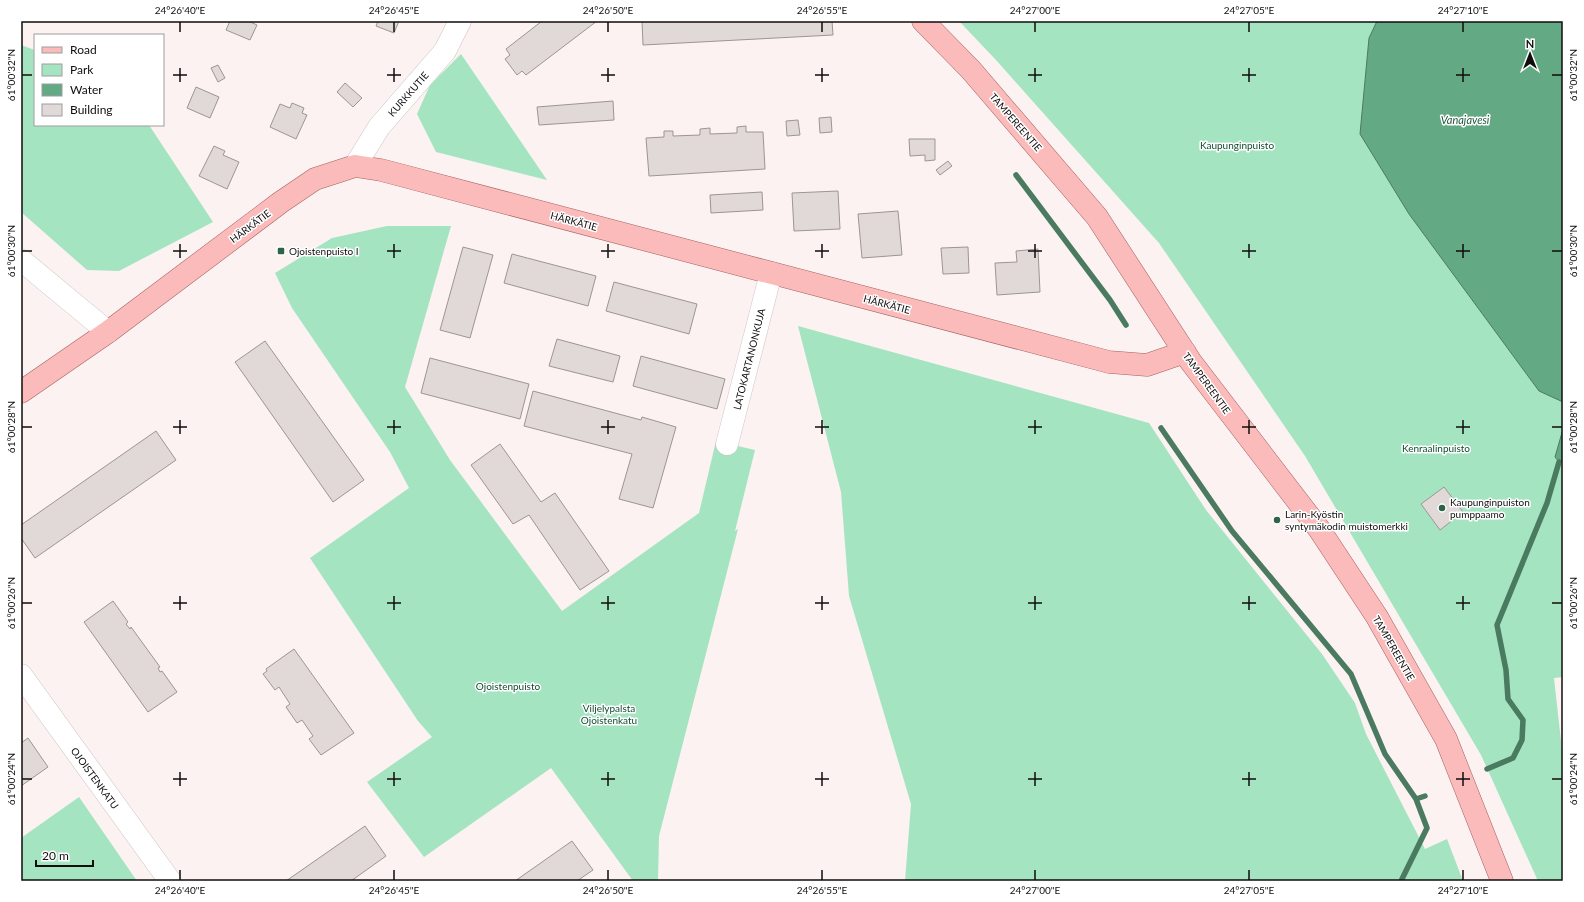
<svg xmlns="http://www.w3.org/2000/svg" width="1584" height="902" font-family="Lato,sans-serif">
  <style>
    .green { fill: #a5e4c1 }
    .water { fill: #63a984; stroke: #4a7a60 }
    .lines { fill: none; stroke-linecap: round; stroke-linejoin: round }
    .stream { stroke: #4a7a60; stroke-width: 5.5 }
    .building { fill: #e1d8d8; stroke: #9d9594 }
    .minor-casing { stroke: #cec5c4; stroke-width: 23 }
    .major-casing { stroke: #a66160; stroke-width: 23 }
    .minor { stroke: #fff; stroke-width: 22 }
    .major { stroke: #fabbba; stroke-width: 22 }
    .ticks { fill: none; stroke: #100d0d; stroke-width: 1.5 }
    .poi-dot { fill: #2e6348; stroke: #fff; stroke-width: 1.5 }
    .labels { text-anchor: middle; dominant-baseline: central; stroke-width: 3; stroke-linejoin: round; paint-order: stroke }
    .street-label { font-size: 10px; fill: #100d0d; stroke: #fff }
    .park-label { font-size: 10px; fill: #114930; stroke: #fff }
    .poi-label { font-size: 10px; fill: #100d0d; stroke: #fff; text-anchor: start }
    .water-label { font-size: 11px; font-style: italic; fill: #21573c; stroke: #fff }
    .neatline { fill: none; stroke: #100d0d; stroke-width: 1.5 }
    .ticks-label { font-size: 10px; text-anchor: middle; fill: #100d0d }
  </style>
  <rect width="100%" height="100%" fill="#fbf2f1"/>
  <path class="green" d="M 959,21 L 1377,21 L 1369,38 L 1360,134 L 1409,214 L 1539,391 L 1563,402 L 1563,429 L 1555,457 L 1559,462 L 1563,461 L 1563,677 L 1554,678 L 1563,759 L 1563,881 L 1538,881 L 1481,755 L 1305,456 L 1159,243 L 996,60 Z
    M 21,45 L 35,50 L 35,125 L 149,125 L 213,222 L 119,271 L 87,270 L 21,212 Z
    M 461,54 L 547,180 L 436,152 L 417,114 L 430,85 Z
    M 387,226 L 451,226 L 405,387 L 450,460 L 562,611 L 699,513 L 716,441 L 755,450 L 735,531 L 738,529 L 659,836 L 658,881 L 633,881 L 551,768 L 424,857 L 367,782 L 432,737 L 418,721 L 310,558 L 409,488 L 390,452 L 292,308 L 275,273 L 332,238 Z
    M 798,326 L 1149,423 L 1206,510 L 1322,654 L 1355,703 L 1366,734 L 1425,849 L 1447,839 L 1463,881 L 905,881 L 911,804 L 849,596 L 841,492 Z
    M 79,797 L 137,881 L 21,881 L 21,838 Z"/>
  <path class="water" d="M 1377,21 L 1563,21 L 1563,402 L 1539,391 L 1409,214 L 1360,134 L 1369,38 Z
    M 1563,429 L 1563,461 L 1559,462 L 1555,457 Z"/>
  <g class="lines">
    <path class="stream" d="M 1016,175 L 1110,300 L 1126,325
      M 1161,428 L 1232,531 L 1351,674 L 1385,754 L 1416,799
      M 1487,769 L 1513,758 L 1522,740 L 1523,720 L 1508,699 L 1506,670 L 1497,625 L 1547,503 L 1559,462
      M 1402,879 L 1427,828 L 1416,799 L 1425,796"/>
  </g>
  <path class="building" d="M 230,21 L 248,21 L 257,25 L 250,40 L 226,30 Z
    M 378,21 L 399,21 L 394,33 L 376,26 Z
    M 542,21 L 597,21 L 526,75 L 522,71 L 517,75 L 505,59 L 510,55 L 506,49 Z
    M 642,21 L 832,21 L 833,35 L 643,45 Z
    M 218,65 L 225,78 L 218,82 L 211,68 Z
    M 345,83 L 362,98 L 353,107 L 337,92 Z
    M 196,87 L 219,97 L 210,118 L 187,108 Z
    M 613,101 L 614,120 L 539,125 L 537,107 Z
    M 292,103 L 304,108 L 302,113 L 307,115 L 296,139 L 270,127 L 280,104 L 290,108 Z
    M 831,117 L 832,132 L 820,133 L 819,118 Z
    M 798,120 L 800,135 L 787,136 L 786,121 Z
    M 746,126 L 746,132 L 763,132 L 765,169 L 649,176 L 646,138 L 664,137 L 664,131 L 673,131 L 673,136 L 700,135 L 700,129 L 710,128 L 710,134 L 737,133 L 737,127 Z
    M 909,139 L 935,139 L 935,160 L 925,161 L 925,155 L 910,156 Z
    M 214,146 L 225,151 L 223,155 L 239,162 L 227,189 L 199,176 Z
    M 948,161 L 952,166 L 940,175 L 936,170 Z
    M 838,191 L 840,229 L 794,231 L 792,193 Z
    M 762,192 L 763,210 L 711,213 L 710,195 Z
    M 898,211 L 902,255 L 862,258 L 858,214 Z
    M 463,247 L 493,255 L 470,338 L 440,330 Z
    M 968,247 L 969,273 L 943,274 L 941,248 Z
    M 1038,249 L 1040,292 L 997,295 L 995,263 L 1017,262 L 1016,251 Z
    M 512,254 L 596,276 L 588,306 L 504,283 Z
    M 614,282 L 697,304 L 689,334 L 606,311 Z
    M 557,339 L 620,356 L 613,382 L 549,366 Z
    M 265,341 L 364,480 L 333,502 L 235,362 Z
    M 641,356 L 725,379 L 717,409 L 633,386 Z
    M 430,358 L 529,384 L 520,419 L 421,393 Z
    M 533,391 L 641,420 L 642,417 L 676,427 L 653,508 L 619,499 L 632,454 L 524,426 Z
    M 156,431 L 176,460 L 35,558 L 21,538 L 21,525 Z
    M 500,444 L 541,502 L 555,493 L 609,571 L 580,590 L 529,515 L 513,524 L 471,465 Z
    M 1444,487 L 1463,512 L 1440,530 L 1421,504 Z
    M 113,601 L 128,622 L 126,624 L 130,629 L 131,627 L 160,667 L 158,668 L 160,672 L 162,671 L 177,692 L 148,712 L 84,622 Z
    M 294,649 L 354,733 L 321,755 L 309,739 L 313,736 L 302,720 L 297,723 L 286,707 L 290,704 L 279,687 L 275,690 L 263,674 L 267,671 L 266,669 Z
    M 28,738 L 48,767 L 21,786 L 21,743 Z
    M 365,826 L 386,856 L 351,881 L 286,881 Z
    M 572,841 L 593,870 L 577,881 L 515,881 Z"/>
  <g class="lines">
    <defs>
      <path id="minor" d="M 355,166 L 379,127 L 445,51 L 460,21
        M 21,260 L 108,332
        M 727,444 L 771,273
        M 21,675 L 170,881"/>
      <path id="major" d="M 923,21 L 971,70 L 1097,217 L 1191,362 L 1319,529 L 1377,617 L 1446,739 L 1502,881
        M 21,392 L 108,332 L 281,202 L 315,179 L 355,166 L 381,170 L 400,175 L 1109,362 L 1147,365 L 1185,352"/>
    </defs>
    <use href="#minor" class="minor-casing"/>
    <use href="#major" class="major-casing"/>
    <use href="#minor" class="minor"/>
    <use href="#major" class="major"/>
  </g>
  <path class="ticks" d="M 180,22 L 180,32M 394,22 L 394,32M 608,22 L 608,32M 822,22 L 822,32M 1035,22 L 1035,32M 1249,22 L 1249,32M 1463,22 L 1463,32M 180,68 L 180,82M 394,68 L 394,82M 608,68 L 608,82M 822,68 L 822,82M 1035,68 L 1035,82M 1249,68 L 1249,82M 1463,68 L 1463,82M 22,75 L 32,75M 173,75 L 187,75M 387,75 L 401,75M 601,75 L 615,75M 815,75 L 829,75M 1028,75 L 1042,75M 1242,75 L 1256,75M 1456,75 L 1470,75M 1552,75 L 1562,75M 180,244 L 180,258M 394,244 L 394,258M 608,244 L 608,258M 822,244 L 822,258M 1035,244 L 1035,258M 1249,244 L 1249,258M 1463,244 L 1463,258M 22,251 L 32,251M 173,251 L 187,251M 387,251 L 401,251M 601,251 L 615,251M 815,251 L 829,251M 1028,251 L 1042,251M 1242,251 L 1256,251M 1456,251 L 1470,251M 1552,251 L 1562,251M 180,420 L 180,434M 394,420 L 394,434M 608,420 L 608,434M 822,420 L 822,434M 1035,420 L 1035,434M 1249,420 L 1249,434M 1463,420 L 1463,434M 22,427 L 32,427M 173,427 L 187,427M 387,427 L 401,427M 601,427 L 615,427M 815,427 L 829,427M 1028,427 L 1042,427M 1242,427 L 1256,427M 1456,427 L 1470,427M 1552,427 L 1562,427M 180,596 L 180,610M 394,596 L 394,610M 608,596 L 608,610M 822,596 L 822,610M 1035,596 L 1035,610M 1249,596 L 1249,610M 1463,596 L 1463,610M 22,603 L 32,603M 173,603 L 187,603M 387,603 L 401,603M 601,603 L 615,603M 815,603 L 829,603M 1028,603 L 1042,603M 1242,603 L 1256,603M 1456,603 L 1470,603M 1552,603 L 1562,603M 180,772 L 180,786M 394,772 L 394,786M 608,772 L 608,786M 822,772 L 822,786M 1035,772 L 1035,786M 1249,772 L 1249,786M 1463,772 L 1463,786M 22,779 L 32,779M 173,779 L 187,779M 387,779 L 401,779M 601,779 L 615,779M 815,779 L 829,779M 1028,779 L 1042,779M 1242,779 L 1256,779M 1456,779 L 1470,779M 1552,779 L 1562,779M 180,870 L 180,880M 394,870 L 394,880M 608,870 L 608,880M 822,870 L 822,880M 1035,870 L 1035,880M 1249,870 L 1249,880M 1463,870 L 1463,880"/>
  <g class="poi-dot">
    <rect x="277" y="247" width="8" height="8" rx="2"/>
    <circle cx="1442" cy="508" r="4"/>
    <circle cx="1277" cy="520" r="4"/>
  </g>
  <g class="labels">
    <g class="street-label">
      <text transform="translate(408 94) rotate(-49)">KURKKUTIE</text>
      <text transform="translate(1016 122) rotate(49)">TAMPEREENTIE</text>
      <text transform="translate(574 221) rotate(15)">HÄRKÄTIE</text>
      <text transform="translate(250 226) rotate(-37)">HÄRKÄTIE</text>
      <text transform="translate(887 304) rotate(15)">HÄRKÄTIE</text>
      <text transform="translate(749 359) rotate(-76)">LATOKARTANONKUJA</text>
      <text transform="translate(1207 383) rotate(54)">TAMPEREENTIE</text>
      <text transform="translate(1394 648) rotate(60)">TAMPEREENTIE</text>
      <text transform="translate(95 778) rotate(54)">OJOISTENKATU</text>
    </g>
    <g class="park-label">
      <text x="1237" y="145">Kaupunginpuisto</text>
      <text x="1436" y="448">Kenraalinpuisto</text>
      <text x="508" y="686">Ojoistenpuisto</text>
      <text x="609" y="708">Viljelypalsta<tspan x="609" dy="12">Ojoistenkatu</tspan></text>
    </g>
    <g class="poi-label">
      <text x="289" y="251">Ojoistenpuisto I</text>
      <text x="1450" y="502">Kaupunginpuiston<tspan x="1450" dy="12">pumppaamo</tspan></text>
      <text x="1285" y="514">Larin-Kyöstin<tspan x="1285" dy="12">syntymäkodin muistomerkki</tspan></text>
    </g>
    <g class="water-label">
      <text x="1465" y="119">Vanajavesi</text>
    </g>
  </g>
  <rect width="1584" height="902" fill="none" stroke="#ffffff" stroke-width="44"/>
  <rect x="34" y="34" width="130" height="92" fill="#ffffff" stroke="#9f9e9e"/>
  <rect x="42" y="47" width="20" height="6" fill="#fabbba" stroke="#9f9e9e"/>
  <text x="70" y="54" font-size="12" fill="#100d0d">Road</text>
  <rect x="42" y="64" width="20" height="12" fill="#a5e4c1" stroke="#9f9e9e"/>
  <text x="70" y="74" font-size="12" fill="#100d0d">Park</text>
  <rect x="42" y="84" width="20" height="12" fill="#63a984" stroke="#9f9e9e"/>
  <text x="70" y="94" font-size="12" fill="#100d0d">Water</text>
  <rect x="42" y="104" width="20" height="12" fill="#e1d8d8" stroke="#9f9e9e"/>
  <text x="70" y="114" font-size="12" fill="#100d0d">Building</text>
  <g transform="translate(1530 54)" stroke="#ffffff" stroke-width="3" paint-order="stroke">
  <path d="M0-3L7 15L0 10L-7 15Z" fill="#100d0d"/>
  <text y="-6" font-size="11" font-weight="bold" text-anchor="middle" fill="#100d0d">N</text>
  </g>
  <path d="M36 860v6h57v-6" fill="none" stroke="#100d0d" stroke-width="2"/>
  <text x="42" y="860" font-size="12" fill="#100d0d" stroke="#ffffff" stroke-width="3" paint-order="stroke">20 m</text>
  <rect x="22" y="22" width="1540" height="858" class="neatline"/>
  <g class="ticks-label">
    <text x="180" y="14">24°26'40"E</text>
    <text x="394" y="14">24°26'45"E</text>
    <text x="608" y="14">24°26'50"E</text>
    <text x="822" y="14">24°26'55"E</text>
    <text x="1035" y="14">24°27'00"E</text>
    <text x="1249" y="14">24°27'05"E</text>
    <text x="1463" y="14">24°27'10"E</text>
    <text transform="translate(11 75) rotate(-90)" y="4">61°00'32"N</text>
    <text transform="translate(1573 75) rotate(-90)" y="4">61°00'32"N</text>
    <text transform="translate(11 251) rotate(-90)" y="4">61°00'30"N</text>
    <text transform="translate(1573 251) rotate(-90)" y="4">61°00'30"N</text>
    <text transform="translate(11 427) rotate(-90)" y="4">61°00'28"N</text>
    <text transform="translate(1573 427) rotate(-90)" y="4">61°00'28"N</text>
    <text transform="translate(11 603) rotate(-90)" y="4">61°00'26"N</text>
    <text transform="translate(1573 603) rotate(-90)" y="4">61°00'26"N</text>
    <text transform="translate(11 779) rotate(-90)" y="4">61°00'24"N</text>
    <text transform="translate(1573 779) rotate(-90)" y="4">61°00'24"N</text>
    <text x="180" y="894">24°26'40"E</text>
    <text x="394" y="894">24°26'45"E</text>
    <text x="608" y="894">24°26'50"E</text>
    <text x="822" y="894">24°26'55"E</text>
    <text x="1035" y="894">24°27'00"E</text>
    <text x="1249" y="894">24°27'05"E</text>
    <text x="1463" y="894">24°27'10"E</text>
  </g>
</svg>
